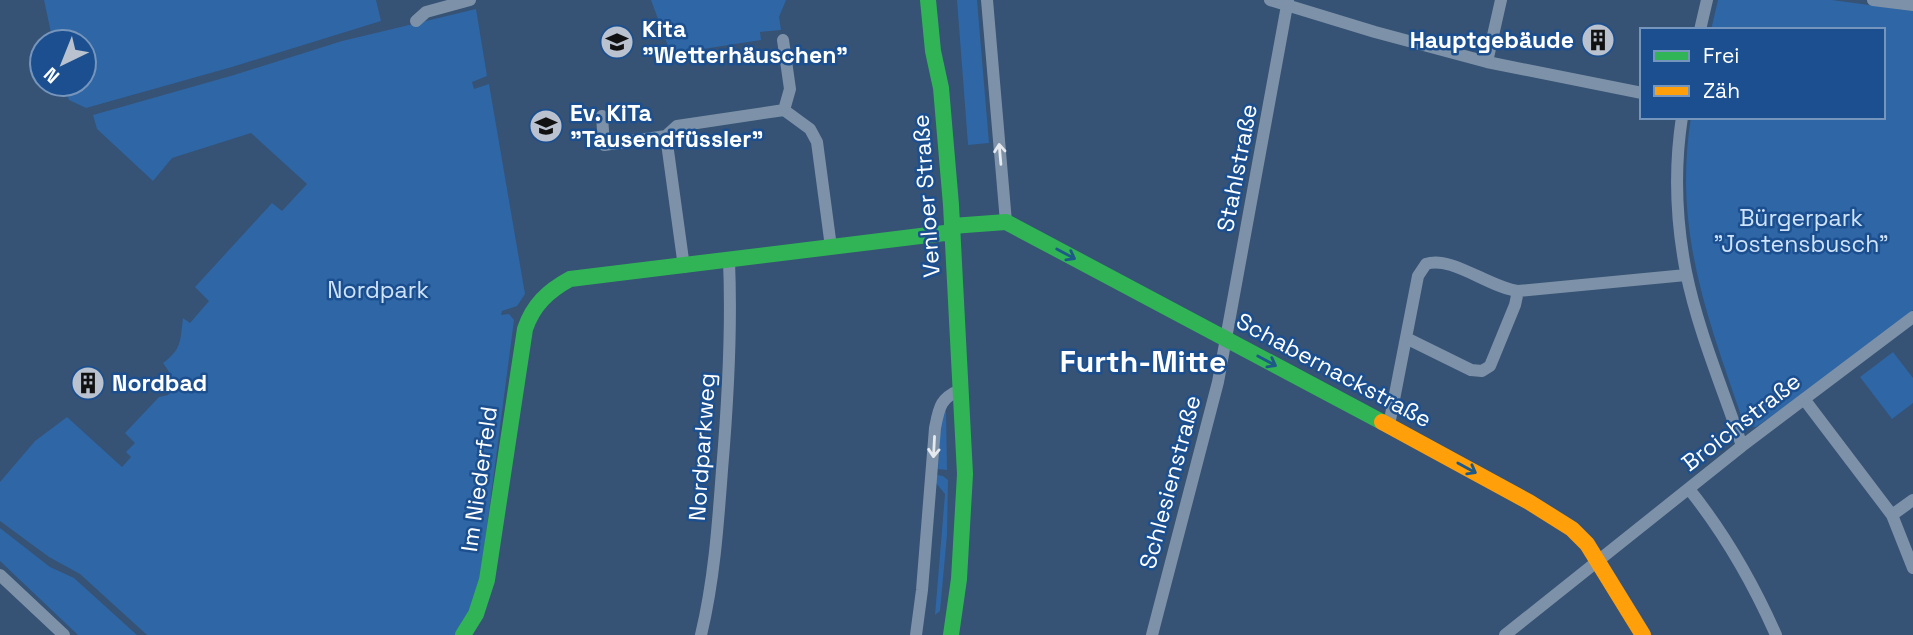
<svg xmlns="http://www.w3.org/2000/svg" width="1913" height="635" font-family="'Space Grotesk',sans-serif">
  <style>
    .green { fill: #2f66a5 }
    .lines { fill: none; stroke-linecap: round; stroke-linejoin: round }
    .street { stroke: #7d92a8; stroke-width: 12 }
    .fast { stroke: #30b455; stroke-width: 16 }
    .slow { stroke: #ff9f0a; stroke-width: 16 }
    .oneway { stroke: #e5e9ee }
    .oneway2 { stroke: #1d5989 }
    .labels { text-anchor: middle; dominant-baseline: central; stroke-width: 5; stroke-linejoin: round; paint-order: stroke }
    .poi-label { font-size: 23px; font-weight: bold; fill: #fff; stroke: #1b4f8f; text-anchor: start }
    .street-label { font-size: 23px; fill: #fff; stroke: #1b4f8f }
    .park-label { font-size: 23px; fill: #cfe3fa; stroke: #1b4f8f }
    .district-label { font-size: 30px; font-weight: bold; fill: #fff; stroke: #1b4f8f }
  </style>
  <rect width="100%" height="100%" fill="#365274"/>
  <path class="green" d="M 44,0 L 376,0 L 381,21 L 232,67 L 86,108 L 69,100 L 63,84 L 84,84 L 84,42 L 53,42 Z
    M 651,0 L 786,0 L 779,17 L 781,30 L 760,32 L 761,40 L 671,54 Z
    M 957,0 L 977,0 L 989,143 L 968,145 Z
    M 1718,0 L 1832,0 L 1913,11 L 1913,310 L 1805,393 L 1756,427 L 1748,426 L 1743,421 C 1707,316 1673,230 1691,117 L 1883,117 L 1883,30 L 1711,30 Z
    M 476,9 L 487,76 L 472,82 L 474,89 L 489,84 L 525,294 L 517,306 L 502,311 L 501,315 L 509,314 L 514,320 L 480,580 L 471,610 L 456,635 L 147,635 L 80,574 L 49,557 L 0,521 L 0,482 L 35,441 L 67,417 L 122,467 L 131,457 L 126,452 L 135,443 L 125,433 L 159,397 L 168,395 C 177,383 171,374 163,363 C 182,349 180,341 183,318 L 190,323 L 209,301 L 195,287 L 272,203 L 282,211 L 307,184 L 251,133 L 172,158 L 153,181 L 97,129 L 93,115 L 234,75 L 342,41 Z
    M 1893,352 L 1913,378 L 1913,403 L 1892,419 L 1860,377 Z
    M 946,409 L 947,470 L 938,469 L 941,419 Z
    M 937,475 L 943,476 L 948,480 L 947,535 L 940,611 L 935,615 L 945,494 L 936,483 Z
    M 0,528 L 50,567 L 74,578 L 137,635 L 78,635 L 0,561 Z"/>
  <g class="lines">
    <path class="street" d="M 987,0 L 1006,222
      M 1270,0 L 1375,32 L 1487,62 L 1642,93
      M 1873,0 L 1913,5
      M 416,21 L 426,12 L 470,0
      M 1700,30 L 1707,0
      M 783,40 L 790,89 L 784,110
      M 1487,62 L 1501,0
      M 602,116 L 604,145 L 666,136 L 677,126 L 784,110 L 810,129 L 817,142 L 831,247
      M 1682,117 C 1674,169 1676,221 1686,272 C 1698,331 1723,389 1742,446
      M 666,136 L 684,267
      M 1406,338 L 1471,370 L 1482,371 L 1490,366 L 1515,305 L 1518,291
      M 1804,399 L 1892,515 L 1913,568
      M 1389,425 L 1418,276 L 1426,264 C 1451,255 1490,288 1518,291 L 1686,275
      M 1689,489 C 1725,534 1753,583 1776,635
      M 1892,515 L 1913,500
      M 0,575 L 64,635
      M 701,635 C 714,581 718,525 722,470 C 728,400 732,331 729,261
      M 916,635 L 922,590 L 935,428 C 939,408 940,398 960,390
      M 1152,635 L 1218,382 L 1288,0
      M 1505,635 L 1742,446 L 1913,317"/>
    <path class="fast" d="M 928,0 L 933,51 L 941,88 L 951,205 L 965,474 L 959,579 L 951,635
      M 952,226 L 1006,222 L 1382,422
      M 463,635 L 476,614 L 487,580 L 525,329 C 533,305 548,291 570,279 L 953,232"/>
    <path class="slow" d="M 1382,422 L 1529,502 L 1572,529 L 1587,544 L 1643,635"/>
  </g>
  <defs><path id="oneway-shaft" d="M-6 0H5M1.5-3L5.5 0L1.5 3" fill="none" stroke-width="1.6" stroke-linecap="round" stroke-linejoin="round" transform="scale(1.75)"/></defs>
  <g class="oneway">
    <use href="#oneway-shaft" transform="translate(1000 154) rotate(-95)"/>
    <use href="#oneway-shaft" transform="translate(934 447) rotate(93)"/>
  </g>
  <g class="oneway2">
    <use href="#oneway-shaft" transform="translate(1066 254) rotate(28)"/>
    <use href="#oneway-shaft" transform="translate(1267 361) rotate(28)"/>
    <use href="#oneway-shaft" transform="translate(1467 468) rotate(29)"/>
  </g>
  <defs>
    <symbol id="building-disc" viewBox="-11 -11 22 22"><circle r="9.5" fill="#b9c2ce" stroke="#1b4f8f"/><path d="M-4-6H4V6H1V3H-1V6H-4ZM-2.5-4.3h1.7v1.8h-1.7ZM.8-4.3h1.7v1.8H.8ZM-2.5-1h1.7V.8h-1.7ZM.8-1h1.7V.8H.8Z" fill="#111"/></symbol>
    <symbol id="school-disc" viewBox="-11 -11 22 22"><circle r="9.5" fill="#b9c2ce" stroke="#1b4f8f"/><path d="M0-5L7-2L0 1L-7-2ZM-4 1L0 2.5L4 1V4Q0 6-4 4Z" fill="#111"/></symbol>
  </defs>
  <g fill-rule="evenodd">
    <use href="#building-disc" x="1579" y="21" width="38" height="38"/>
    <use href="#school-disc" x="598" y="23" width="38" height="38"/>
    <use href="#school-disc" x="527" y="107" width="38" height="38"/>
    <use href="#building-disc" x="69" y="364" width="38" height="38"/>
  </g>
  <g class="labels">
    <g class="poi-label">
      <text x="642" y="29">Kita<tspan x="642" dy="26">"Wetterhäuschen"</tspan></text>
      <text x="1574" y="40" text-anchor="end">Hauptgebäude</text>
      <text x="570" y="113">Ev. KiTa<tspan x="570" dy="26">"Tausendfüssler"</tspan></text>
      <text x="112" y="383">Nordbad</text>
    </g>
    <g class="street-label">
      <text transform="translate(1237 168) rotate(-79)">Stahlstraße</text>
      <text transform="translate(926 196) rotate(-94)">Venloer Straße</text>
      <text transform="translate(1334 370) rotate(28)">Schabernackstraße</text>
      <text transform="translate(1741 422) rotate(-38)">Broichstraße</text>
      <text transform="translate(702 447) rotate(-86)">Nordparkweg</text>
      <text transform="translate(479 479) rotate(-82)">Im Niederfeld</text>
      <text transform="translate(1170 482) rotate(-75)">Schlesienstraße</text>
    </g>
    <g class="park-label">
      <text x="1801" y="218">Bürgerpark<tspan x="1801" dy="26">"Jostensbusch"</tspan></text>
      <text x="378" y="290">Nordpark</text>
    </g>
    <g class="district-label">
      <text x="1143" y="361">Furth-Mitte</text>
    </g>
  </g>
  <rect x="1640" y="28" width="245" height="91" fill="#1b4f8f" stroke="#7695bc" stroke-width="2"/>
  <rect x="1654" y="51" width="35" height="10" fill="#30b455" stroke="#7695bc" stroke-width="2"/>
  <text x="1703" y="63" font-size="21" fill="#ffffff">Frei</text>
  <rect x="1654" y="86" width="35" height="10" fill="#ff9f0a" stroke="#7695bc" stroke-width="2"/>
  <text x="1703" y="98" font-size="21" fill="#ffffff">Zäh</text>
  <g transform="translate(63 63) rotate(223)"><circle r="33" fill="#1b4f8f" stroke="#7695bc" stroke-width="2"/>
  <path d="M0-5L12 26L0 18L-12 26Z" fill="#b9c2ce"/>
  <text y="-10" font-size="19" font-weight="bold" text-anchor="middle" fill="#ffffff">N</text>
  </g>
</svg>
